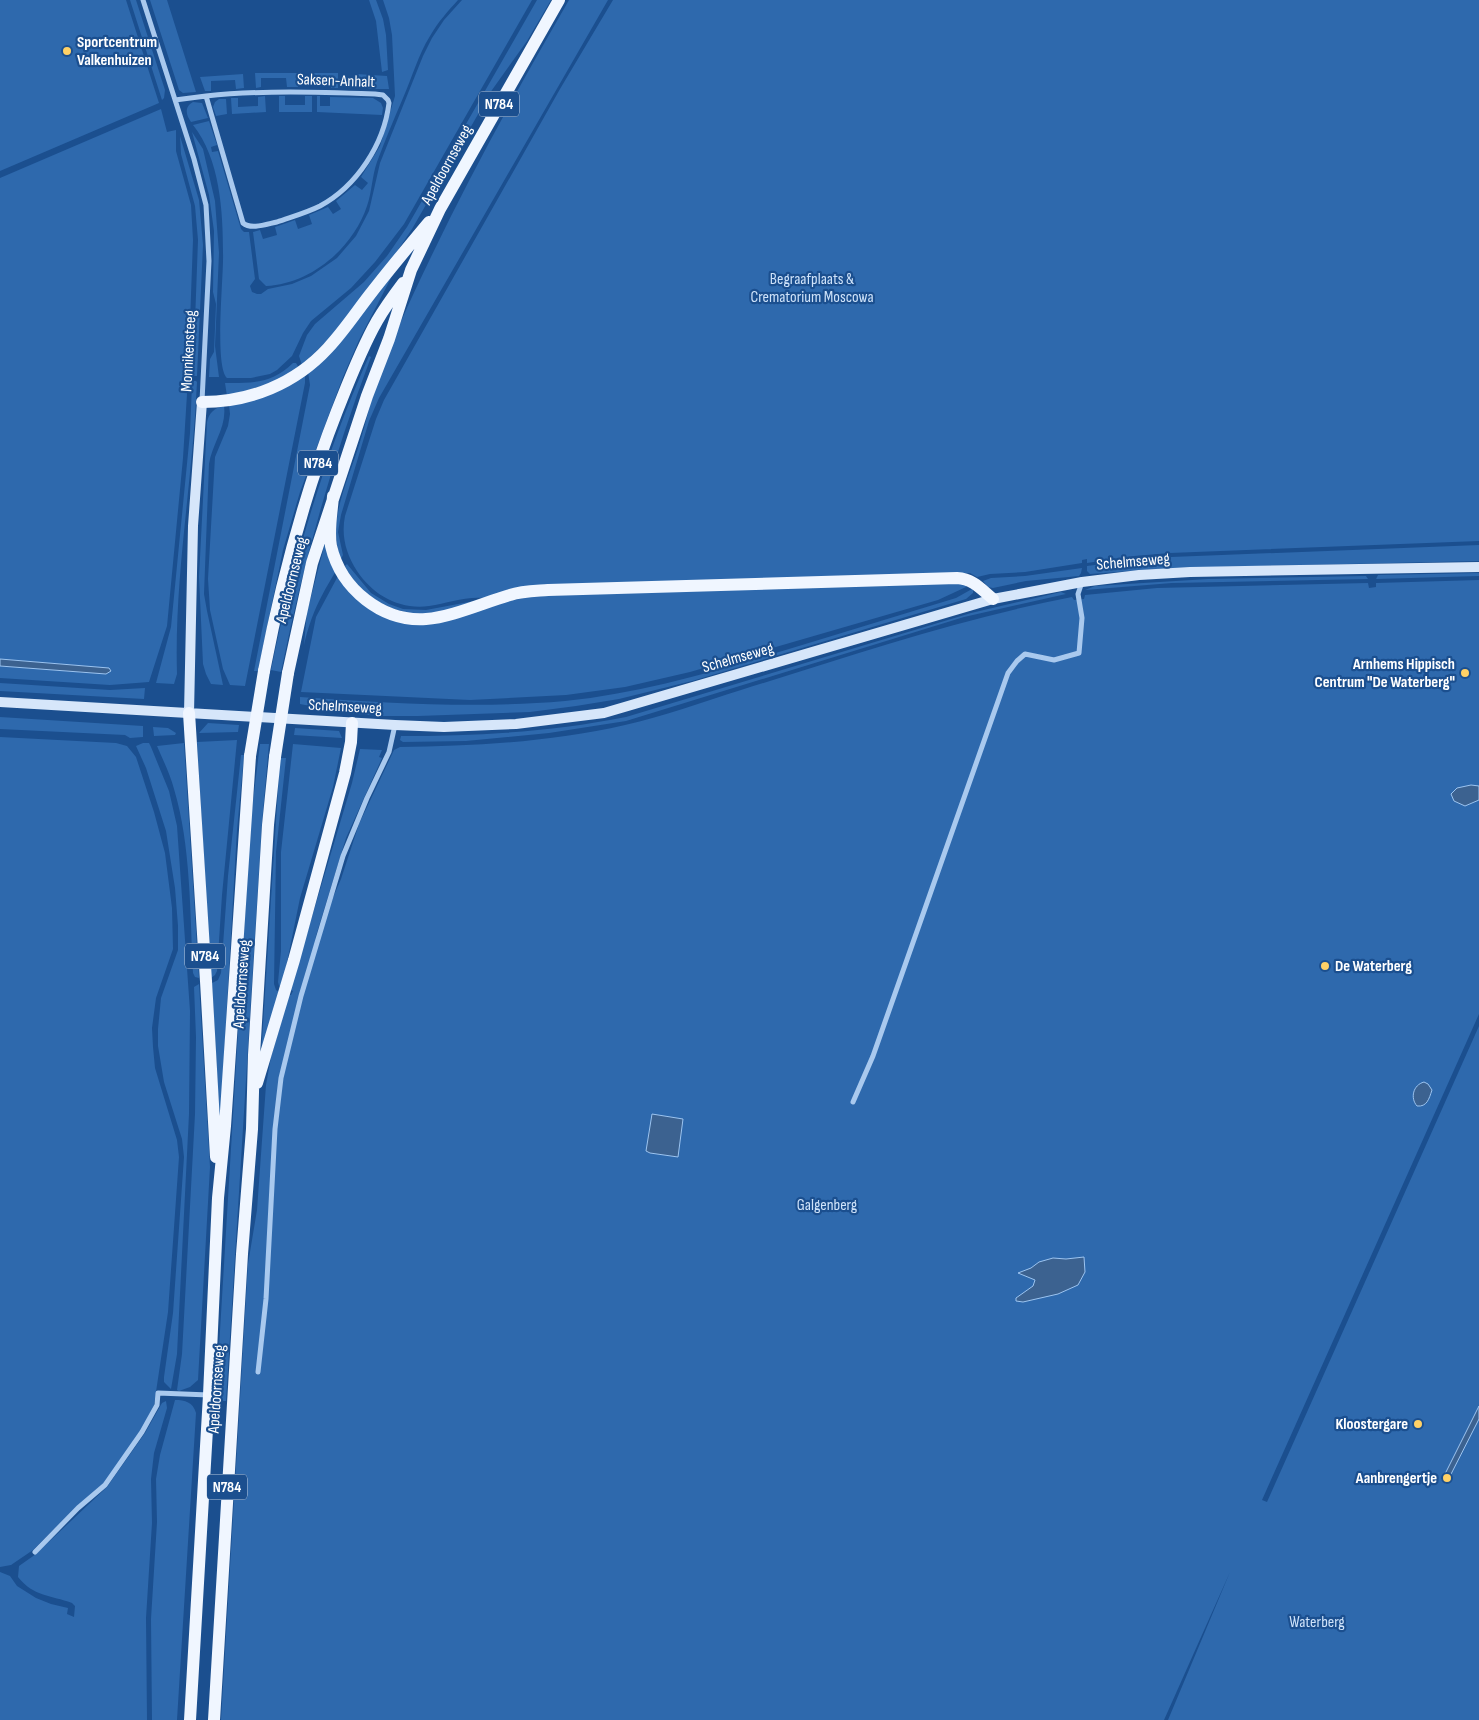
<svg xmlns="http://www.w3.org/2000/svg" width="1479" height="1720" font-family="'Sofia Sans Condensed',sans-serif">
  <style>
    .green { fill: #2e69ad }
    .water { fill: #3c6290; stroke: #9cc4f0 }
    .lines { fill: none; stroke-linecap: round; stroke-linejoin: round }
    .street { stroke: #a9c9ee; stroke-width: 5 }
    .secondary { stroke: #d6e6fa; stroke-width: 10 }
    .primary { stroke: #f0f6ff; stroke-width: 12 }
    .primary-bridge { stroke: #f0f6ff; stroke-width: 12 }
    .poi-dot { fill: #ffd166; stroke: #1b4f8f; stroke-width: 2 }
    .labels { text-anchor: middle; dominant-baseline: central; stroke-width: 4.5; stroke-linejoin: round; paint-order: stroke }
    .shield { fill: #1b4f8f; stroke: #bbcadd; stroke-width: 1 }
    .shield-label { font-size: 15px; font-weight: bold; fill: #fff }
    .poi-label { font-size: 16px; font-weight: bold; fill: #fff; stroke: #1b4f8f; text-anchor: end }
    .street-label { font-size: 16px; fill: #fff; stroke: #1b4f8f }
    .park-label { font-size: 16px; fill: #cfe3fa; stroke: #1b4f8f }
  </style>
  <rect width="100%" height="100%" fill="#1b4f8f"/>
  <path class="green" d="M 0,0 L 126,0 L 159,103 L 0,171 Z
    M 130,0 L 136,0 L 165,90 L 164,98 L 162,100 Z
    M 150,0 L 167,0 L 196,92 L 183,93 L 179,90 Z
    M 369,0 L 376,0 L 383,19 L 386,35 L 388,70 L 382,72 L 376,21 Z
    M 383,0 L 458,0 C 448,11 438,22 430,36 C 418,55 412,78 403,98 C 394,119 385,140 377,162 C 372,176 372,192 367,206 C 353,248 311,284 266,286 L 259,279 L 253,232 L 260,230 L 263,239 L 277,235 L 275,227 L 295,220 L 298,229 L 312,224 L 309,215 L 328,207 L 333,214 L 341,209 L 336,201 L 355,185 L 362,190 L 368,183 L 361,177 L 380,146 L 395,96 L 392,35 L 389,18 Z
    M 462,0 L 532,0 L 404,224 L 375,262 L 351,288 L 311,321 L 303,333 L 292,356 L 277,370 L 270,374 L 251,378 L 227,378 C 214,366 224,275 223,253 C 223,211 220,159 193,125 L 209,121 L 217,145 L 211,147 L 212,152 L 218,151 L 241,229 L 244,232 L 249,232 L 255,279 L 250,286 L 252,292 L 257,294 L 261,294 L 268,289 L 292,284 L 311,276 L 337,258 L 356,236 L 369,211 L 380,163 L 423,56 L 432,38 L 444,20 Z
    M 537,0 L 551,0 L 527,41 L 492,90 L 412,229 L 392,259 L 331,337 L 302,365 L 299,356 L 307,335 L 315,324 L 364,282 L 387,256 L 407,227 Z
    M 569,0 L 608,0 L 379,398 L 369,421 L 341,515 L 338,532 L 343,555 L 341,559 C 326,521 349,479 360,442 C 366,423 370,403 376,384 C 391,342 410,300 430,259 C 472,171 520,85 569,0 Z
    M 613,0 L 1479,0 L 1479,541 L 1170,553 L 1134,556 L 1087,563 L 1087,559 L 1082,560 L 1082,563 L 1025,572 L 990,574 L 977,577 L 970,573 L 963,573 L 485,598 C 465,596 448,603 429,606 C 399,610 373,595 357,571 C 346,554 341,536 345,516 L 376,419 L 384,400 L 560,89 Z
    M 255,73 L 298,73 L 298,87 L 287,87 L 286,78 L 261,78 L 261,87 L 256,88 Z
    M 314,73 L 338,73 L 338,88 L 331,88 L 331,79 L 321,78 L 321,87 L 314,87 Z
    M 243,74 L 244,88 L 236,89 L 235,80 L 211,81 L 211,91 L 205,91 L 200,77 Z
    M 356,74 L 387,76 L 389,89 L 368,89 L 368,80 L 358,79 L 358,88 L 356,88 Z
    M 265,96 L 266,112 L 232,114 L 231,98 L 238,98 L 238,107 L 258,106 L 258,97 Z
    M 279,96 L 285,96 L 285,105 L 305,105 L 305,96 L 312,96 L 312,112 L 279,112 Z
    M 317,96 L 320,96 L 320,106 L 330,106 L 330,97 L 373,98 L 381,103 L 383,108 L 382,115 L 317,112 Z
    M 226,99 L 227,114 L 216,116 L 213,107 L 215,102 L 219,99 Z
    M 193,102 L 202,103 L 208,118 L 191,122 C 186,115 184,107 193,102 Z
    M 161,109 L 167,132 L 176,130 L 176,151 L 191,205 L 193,240 L 188,378 L 183,458 L 167,626 L 149,682 L 110,685 L 0,678 L 0,666 L 90,673 L 86,666 L 0,659 L 0,178 Z
    M 192,132 L 203,149 L 215,201 L 219,253 L 215,346 L 219,377 L 209,377 L 210,359 L 214,352 L 216,304 L 213,292 L 214,231 L 209,195 Z
    M 180,136 L 199,200 L 203,245 L 197,376 L 193,376 L 198,240 L 195,206 L 181,154 Z
    M 392,276 L 359,340 L 343,377 L 300,492 L 283,550 L 258,671 L 254,671 L 310,385 L 308,372 Z
    M 369,356 L 371,357 C 332,460 303,564 281,672 L 271,670 C 293,562 324,457 369,356 Z
    M 293,363 L 296,363 L 299,368 L 276,382 L 227,396 L 225,383 C 253,383 271,384 293,363 Z
    M 305,376 L 305,383 L 245,686 L 230,685 L 223,669 L 210,610 L 208,579 L 215,457 L 228,426 L 230,414 L 229,405 Z
    M 194,381 L 196,381 L 197,382 C 193,479 174,577 177,674 L 174,684 L 156,683 L 171,627 L 190,433 L 192,384 Z
    M 224,406 C 227,427 212,444 209,464 L 204,594 L 207,611 L 223,685 L 211,684 L 206,674 L 203,664 L 199,577 L 207,422 C 209,413 214,408 224,406 Z
    M 325,543 L 336,571 C 320,597 311,615 304,645 L 307,612 Z
    M 1479,545 L 1479,561 L 1171,568 L 1090,574 L 1087,571 L 1087,566 L 1133,560 L 1171,557 Z
    M 347,564 L 371,593 L 389,604 L 403,609 L 426,610 L 474,601 C 458,606 441,614 424,614 C 392,614 359,596 345,566 Z
    M 1082,568 L 1081,573 L 1079,576 L 1026,581 L 993,588 L 988,587 L 983,581 L 991,578 L 1025,576 Z
    M 1479,573 L 1479,576 L 1376,579 L 1378,575 Z
    M 338,576 L 391,620 L 495,604 L 532,596 L 962,583 L 966,585 L 966,587 L 938,600 L 690,672 L 625,687 L 566,695 L 470,700 L 301,692 L 316,617 Z
    M 1366,576 L 1368,579 L 1172,583 L 1085,590 L 1095,586 L 1208,579 Z
    M 1479,580 L 1479,1014 L 1262,1500 L 1267,1502 L 1479,1026 L 1479,1720 L 1168,1720 L 1230,1572 L 1164,1720 L 221,1720 L 248,1264 L 257,1210 L 266,1085 L 271,1057 L 289,995 L 291,995 L 293,991 L 290,990 L 352,783 L 360,749 L 382,750 L 379,757 L 382,758 L 346,838 L 315,939 L 341,879 L 359,824 L 394,750 L 400,747 C 475,746 552,742 625,725 C 664,716 703,702 741,690 C 850,656 959,619 1072,597 L 1074,600 L 1084,599 L 1085,595 L 1157,588 L 1368,583 L 1369,588 L 1376,587 L 1376,583 Z
    M 972,589 L 973,589 L 973,593 L 966,599 L 692,681 L 619,699 L 576,706 L 530,712 L 418,716 L 380,716 L 346,713 L 300,704 L 300,697 C 388,703 477,709 565,701 C 642,693 715,671 789,649 C 845,632 900,615 956,598 Z
    M 1061,592 L 1066,594 L 964,617 L 626,721 L 549,733 L 466,741 L 403,742 L 400,740 L 401,736 C 477,736 551,732 626,717 L 971,613 Z
    M 0,683 L 110,690 L 145,688 L 144,699 L 0,691 Z
    M 0,717 L 143,726 L 143,737 L 130,738 L 125,735 L 0,729 Z
    M 208,723 L 239,725 L 238,732 L 199,733 Z
    M 153,727 L 168,728 L 176,733 L 175,735 L 154,736 Z
    M 295,728 L 339,731 L 342,738 L 294,735 Z
    M 0,737 L 116,743 L 127,746 L 136,757 L 154,812 L 165,853 L 172,908 L 173,949 L 156,998 L 152,1028 L 153,1047 L 155,1068 L 177,1140 L 179,1157 L 168,1312 L 154,1405 L 141,1431 L 104,1483 L 77,1506 L 33,1550 L 11,1565 L 0,1567 Z
    M 237,740 L 222,895 L 217,971 L 215,975 L 211,978 L 197,742 Z
    M 143,743 L 149,743 L 151,747 L 169,791 L 177,826 L 190,1011 L 189,1114 L 177,1354 L 171,1389 L 164,1382 L 164,1377 L 173,1313 L 184,1157 L 182,1139 L 164,1082 L 158,1046 L 158,1029 L 161,998 L 178,950 L 178,926 L 175,888 L 166,831 L 146,768 L 136,746 Z
    M 184,743 L 199,978 L 195,977 L 193,973 C 190,914 191,845 174,789 C 170,774 163,760 157,746 Z
    M 260,744 L 269,744 L 262,823 L 226,1401 L 221,1401 L 218,1364 L 251,817 Z
    M 293,744 L 341,748 L 333,787 L 300,898 L 282,987 L 279,986 L 278,982 L 281,951 L 281,852 Z
    M 241,755 L 244,755 L 237,830 L 220,1127 L 212,983 L 218,980 L 221,973 L 228,876 Z
    M 280,758 L 286,758 L 276,852 L 274,984 L 276,990 L 280,993 L 261,1056 Z
    M 199,984 L 210,1167 L 198,1380 L 190,1387 L 179,1391 L 177,1390 L 182,1354 L 195,1114 L 196,1037 L 194,987 Z
    M 175,1400 C 185,1400 193,1402 196,1413 L 177,1720 L 152,1720 L 151,1619 L 157,1522 L 156,1479 L 160,1455 Z
    M 166,1401 L 167,1408 L 154,1453 L 151,1479 L 152,1523 L 146,1618 L 147,1720 L 0,1720 L 0,1572 L 10,1576 L 17,1586 L 36,1598 L 51,1604 L 68,1608 L 67,1614 L 74,1617 L 75,1606 L 72,1603 C 51,1595 34,1597 18,1577 L 19,1566 L 36,1554 L 107,1487 L 145,1433 L 162,1403 Z"/>
  <path class="water" d="M 0,659 L 109,668 L 111,671 L 106,674 L 0,666 Z
    M 1471,785 L 1479,786 L 1479,800 L 1465,806 L 1454,801 L 1451,794 L 1457,788 Z
    M 1424,1082 L 1428,1084 L 1432,1090 C 1429,1099 1427,1107 1417,1106 C 1410,1098 1413,1085 1424,1082 Z
    M 652,1114 L 683,1119 L 678,1157 L 650,1153 L 646,1151 Z
    M 1084,1257 L 1085,1272 L 1078,1285 L 1058,1294 L 1023,1302 L 1016,1301 L 1016,1298 L 1033,1286 L 1035,1280 L 1018,1273 L 1031,1268 L 1039,1262 L 1053,1258 L 1066,1259 Z
    M 1479,1406 L 1479,1419 L 1447,1482 L 1445,1483 L 1442,1480 Z"/>
  <g class="lines">
    <path class="street" d="M 143,0 L 194,159 L 206,205 L 209,261 L 202,401
      M 175,100 L 206,96 L 243,223 C 251,230 267,224 277,222 C 291,217 306,213 320,206 C 357,186 384,144 389,103 L 388,100 L 383,95 L 375,94 C 319,92 262,90 206,96
      M 853,1102 L 873,1056 L 1008,673 L 1017,661 L 1025,654 L 1054,660 L 1079,653 L 1082,618 L 1078,594 L 1082,582
      M 258,1372 L 266,1299 L 275,1129 L 281,1078 L 301,996 L 343,856 L 367,798 L 389,752 L 395,725
      M 35,1552 L 78,1508 L 105,1485 L 142,1432 L 157,1405 L 158,1393 L 209,1395"/>
    <path class="secondary" d="M 0,702 L 395,725 L 444,727 L 516,724 L 604,713 L 993,599 L 1082,582 L 1139,575 L 1190,572 L 1479,567
      M 189,713 L 193,526 L 202,402"/>
    <path class="primary" d="M 202,402 C 250,402 295,384 328,348 C 343,332 355,314 368,297 C 388,271 408,247 429,222
      M 333,496 C 332,512 328,530 331,546 C 341,589 382,622 426,619 C 452,617 485,602 510,595 C 522,591 536,591 548,590 L 957,578 C 973,579 981,589 993,599
      M 264,671 C 281,583 304,495 337,411 C 349,381 361,349 377,321 C 385,307 394,295 403,283
      M 288,673 L 312,563 L 367,396 L 389,339 L 411,270 L 440,209 L 559,0
      M 189,713 L 206,981 L 216,1157
      M 257,1083 L 294,960 L 345,773 L 351,742 L 352,723
      M 190,1720 L 209,1395 L 218,1198 L 225,1126 L 250,756
      M 214,1720 L 242,1254 L 252,1129 L 254,1055 L 268,825 L 275,757"/>
    <path class="primary-bridge" d="M 250,756 L 264,671
      M 275,757 L 288,673"/>
  </g>
  <g class="poi-dot">
    <circle cx="67" cy="51" r="5"/>
    <circle cx="1465" cy="673" r="5"/>
    <circle cx="1325" cy="966" r="5"/>
    <circle cx="1418" cy="1424" r="5"/>
    <circle cx="1447" cy="1478" r="5"/>
  </g>
  <g class="labels">
    <g class="shield">
      <rect x="479" y="91.5" width="40" height="25" rx="4"/>
      <rect x="298" y="450.5" width="40" height="25" rx="4"/>
      <rect x="185" y="943.5" width="40" height="25" rx="4"/>
      <rect x="207" y="1474.5" width="40" height="25" rx="4"/>
    </g>
    <g class="shield-label">
      <text x="499" y="104">N784</text>
      <text x="318" y="463">N784</text>
      <text x="205" y="956">N784</text>
      <text x="227" y="1487">N784</text>
    </g>
    <g class="poi-label">
      <text x="77" y="42" text-anchor="start">Sportcentrum<tspan x="77" dy="18">Valkenhuizen</tspan></text>
      <text x="1455" y="664">Arnhems Hippisch<tspan x="1455" dy="18">Centrum "De Waterberg"</tspan></text>
      <text x="1335" y="966" text-anchor="start">De Waterberg</text>
      <text x="1408" y="1424">Kloostergare</text>
      <text x="1437" y="1478">Aanbrengertje</text>
    </g>
    <g class="street-label">
      <text transform="translate(336 81) rotate(2)">Saksen-Anhalt</text>
      <text transform="translate(447 165) rotate(-61)">Apeldoornseweg</text>
      <text transform="translate(189 351) rotate(-87)">Monnikensteeg</text>
      <text transform="translate(1133 562) rotate(-5)">Schelmseweg</text>
      <text transform="translate(292 580) rotate(-76)">Apeldoornseweg</text>
      <text transform="translate(738 658) rotate(-16)">Schelmseweg</text>
      <text transform="translate(345 707) rotate(3)">Schelmseweg</text>
      <text transform="translate(242 984) rotate(-86)">Apeldoornseweg</text>
      <text transform="translate(217 1389) rotate(-86)">Apeldoornseweg</text>
    </g>
    <g class="park-label">
      <text x="812" y="279">Begraafplaats &amp;<tspan x="812" dy="18">Crematorium Moscowa</tspan></text>
      <text x="827" y="1205">Galgenberg</text>
      <text x="1317" y="1622">Waterberg</text>
    </g>
  </g>
</svg>
